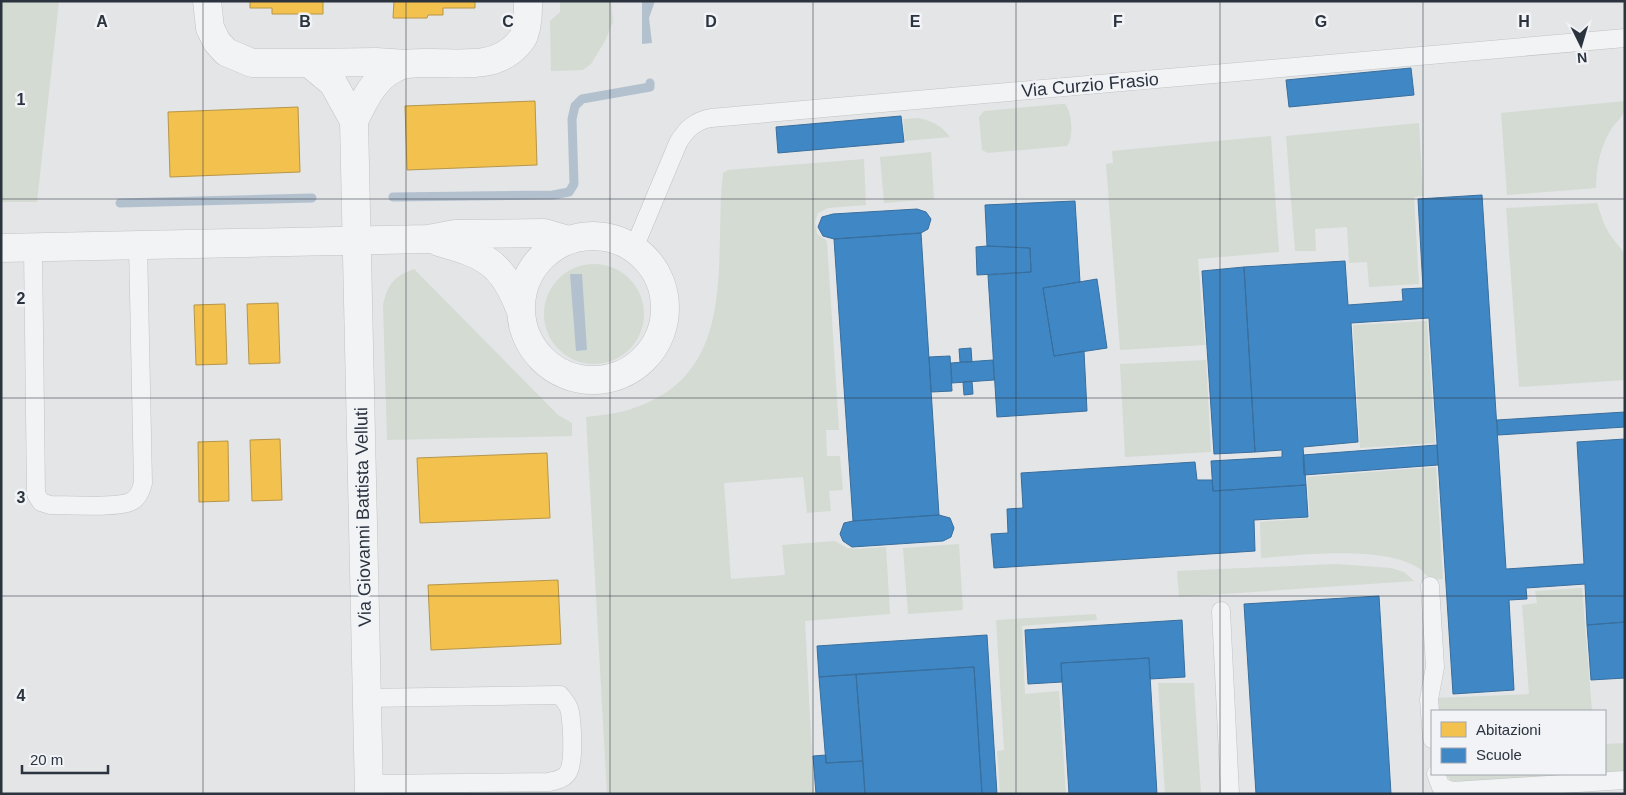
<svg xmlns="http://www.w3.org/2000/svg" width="1626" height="795" font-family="Arial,sans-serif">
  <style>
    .green { fill: #d4dbd3 }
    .water { fill: #b3c1cf }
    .homes { fill: #f2c14e; stroke: #b6964a }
    .schools { fill: #3f88c5; stroke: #396e9d }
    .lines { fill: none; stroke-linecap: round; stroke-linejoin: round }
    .stream { stroke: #b3c1cf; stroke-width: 9 }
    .lane-casing { stroke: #c1c3c5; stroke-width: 19 }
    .street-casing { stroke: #c1c3c5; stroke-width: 29 }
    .lane { stroke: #f2f3f4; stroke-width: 18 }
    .street { stroke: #f2f3f4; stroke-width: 28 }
    .grid { fill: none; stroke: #2b333f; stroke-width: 1; stroke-opacity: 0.55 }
    .labels { text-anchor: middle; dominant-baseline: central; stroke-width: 5; stroke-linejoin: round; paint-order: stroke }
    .street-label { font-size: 18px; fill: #2b333f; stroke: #f1f3f6 }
    .grid-label { font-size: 16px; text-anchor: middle; font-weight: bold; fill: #2b333f; stroke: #f1f3f6; stroke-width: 5; stroke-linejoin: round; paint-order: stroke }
  </style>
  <rect width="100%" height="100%" fill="#e3e5e7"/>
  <path class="green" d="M 1,1 L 59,1 L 37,202 L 1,202 Z
    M 560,1 L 611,1 L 613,22 L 605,41 L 591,64 L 583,70 L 551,71 L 550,21 L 560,12 Z
    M 1625,101 C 1625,119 1618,118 1610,131 C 1600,148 1596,169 1596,188 L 1507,195 L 1501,113 Z
    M 1061,104 L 1065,104 C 1072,112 1074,138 1067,146 L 988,153 L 982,150 L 979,117 L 984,111 Z
    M 919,118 C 932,121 942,126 950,137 L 905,141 L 903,119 Z
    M 1419,123 L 1423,196 L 1414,197 L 1419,284 L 1369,287 L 1367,262 L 1349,263 L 1347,227 L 1315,229 L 1316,251 L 1295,251 L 1286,136 Z
    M 1271,136 L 1279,252 L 1198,259 L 1205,345 L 1120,350 L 1106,164 L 1113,163 L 1112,151 Z
    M 931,152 L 934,199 L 884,203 L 880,157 Z
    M 864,159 L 866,205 L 828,208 L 818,213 L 815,222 L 817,234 L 827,241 L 839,430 L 826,430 L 827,456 L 840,456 L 843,490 L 829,491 L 831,511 L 807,513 L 803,477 L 724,483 L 731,579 L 785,575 L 782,545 L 835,541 L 847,548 L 856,549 L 886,547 L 890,614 L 805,621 L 814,794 L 607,794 L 586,417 C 600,415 615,414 628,410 C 741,376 713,264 723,173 L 728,170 Z
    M 1597,203 L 1604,224 L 1610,235 L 1625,254 L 1625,380 L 1519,387 L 1506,208 Z
    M544 314a50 50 0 1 1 100 0a50 50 0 1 1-100 0Z
    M 414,269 L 558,415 L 572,423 L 572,436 L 387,440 L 383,305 C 388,284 393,277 414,269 Z
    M 1427,321 L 1435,443 L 1360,448 L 1353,325 Z
    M 1206,360 L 1211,452 L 1125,457 L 1120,364 Z
    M 1436,467 L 1443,579 L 1431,580 C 1427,576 1424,572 1420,569 C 1385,545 1303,555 1261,558 L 1260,522 L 1310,518 L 1307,477 Z
    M 959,544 L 963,610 L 908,614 L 903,548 Z
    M 1336,564 L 1391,568 L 1404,572 L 1414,581 L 1179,597 L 1177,571 Z
    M 1582,588 L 1592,711 L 1437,711 L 1436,698 L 1529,694 L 1522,605 L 1537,603 L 1535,591 Z
    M 1096,614 L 1097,620 L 1022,626 L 1025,694 L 1059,691 L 1066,794 L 1000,794 L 997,751 L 1004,750 L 996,620 Z
    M 1158,683 L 1194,683 L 1201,794 L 1165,794 Z
    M 1625,743 L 1625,774 L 1469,785 L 1450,780 L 1446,774 L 1605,774 L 1605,744 Z"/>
  <path class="water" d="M 642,1 L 655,1 L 649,18 L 652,43 L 642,44 Z
    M 570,274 L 582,274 L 587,350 L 576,351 Z"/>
  <path class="homes" d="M 250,1 L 323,1 L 323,14 L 272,14 L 272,8 L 250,8 Z
    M 394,1 L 475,1 L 475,8 L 443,8 L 443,15 L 428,15 L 427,18 L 393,18 Z
    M 535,101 L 537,165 L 407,170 L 405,106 Z
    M 298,107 L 300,172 L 170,177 L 168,112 Z
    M 278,303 L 280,363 L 249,364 L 247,304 Z
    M 225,304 L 227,364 L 196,365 L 194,305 Z
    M 280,439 L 282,500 L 252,501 L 250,440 Z
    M 228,441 L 229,501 L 199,502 L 198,442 Z
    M 547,453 L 550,518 L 420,523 L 417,458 Z
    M 558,580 L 561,644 L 431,650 L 428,585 Z"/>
  <path class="schools" d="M 1411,68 L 1414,95 L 1289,107 L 1286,80 Z
    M 901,116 L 904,142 L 778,153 L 776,127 Z
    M 1482,195 L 1506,569 L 1584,564 L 1577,442 L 1625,439 L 1625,622 L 1587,625 L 1585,584 L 1526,588 L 1527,599 L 1509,600 L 1514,690 L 1453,694 L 1429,318 L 1351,323 L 1358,442 L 1303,447 L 1306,485 L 1213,491 L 1211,461 L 1282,457 L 1282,450 L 1255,452 L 1244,267 L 1345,261 L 1348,305 L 1403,301 L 1402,289 L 1423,288 L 1418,199 Z
    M 1075,201 L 1080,282 L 1043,288 L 1054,356 L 1084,351 L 1087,411 L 997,417 L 988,275 L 1031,272 L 1030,248 L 987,246 L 985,205 Z
    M 917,209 L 926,212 L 931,219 L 928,229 L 921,233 L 834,239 L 823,236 L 818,227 L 822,217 L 833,214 Z
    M 921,233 L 939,515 L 853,521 L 834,239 Z
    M 987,246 L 1030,248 L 1031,272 L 977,275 L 976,247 Z
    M 1244,267 L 1255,452 L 1214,454 L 1202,271 Z
    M 1097,279 L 1107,348 L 1054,356 L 1043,288 Z
    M 971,348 L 972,362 L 960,362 L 959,349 Z
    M 950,356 L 952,391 L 931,392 L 929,357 Z
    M 993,360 L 994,380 L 952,383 L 951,363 Z
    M 972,381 L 973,394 L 964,395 L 963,382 Z
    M 1625,412 L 1625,427 L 1498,435 L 1497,420 Z
    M 1437,445 L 1438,465 L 1304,475 L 1303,455 Z
    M 1195,462 L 1197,480 L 1212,480 L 1213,491 L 1306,485 L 1308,517 L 1254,520 L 1255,551 L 994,568 L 991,534 L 1008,533 L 1007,509 L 1023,508 L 1021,473 Z
    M 939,515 L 950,518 L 954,528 L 951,537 L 943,541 L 852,547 L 843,541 L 840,534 L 844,523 L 853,521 Z
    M 1379,596 L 1391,794 L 1256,794 L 1244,604 Z
    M 1182,620 L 1185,677 L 1150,679 L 1149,658 L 1061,663 L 1062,682 L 1028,684 L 1025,630 Z
    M 1625,622 L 1625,678 L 1591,680 L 1587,625 Z
    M 987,635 L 997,794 L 982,794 L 974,667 L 819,677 L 817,646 Z
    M 1149,658 L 1157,794 L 1069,794 L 1061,663 Z
    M 974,667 L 982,794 L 865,794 L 856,674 Z
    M 856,674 L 863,761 L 826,763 L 819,677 Z
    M 826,755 L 826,763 L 863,761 L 865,794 L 816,794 L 813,756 Z"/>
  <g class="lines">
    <path class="stream" d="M 393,197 L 553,195 L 569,192 L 574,184 L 572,119 L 575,106 L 582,99 L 650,87 L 650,83
      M 120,203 L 312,198"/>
    <defs>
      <path id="lane" d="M 33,248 L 36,494 L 41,502 L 50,505 C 68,505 116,508 130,502 C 138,499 141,491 143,483 L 138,245
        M 634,248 L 678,143 C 686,129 695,121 711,118 L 1625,38
        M 1430,586 L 1435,667 L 1429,699 L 1432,739
        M 1221,611 L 1230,794
        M 366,698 L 560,695 C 564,700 569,705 570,712 C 572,725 575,764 567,774 C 562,780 556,780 549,782 L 369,784
        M 1436,774 L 1441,787 L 1452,791 L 1625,780"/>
      <path id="street" d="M 207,1 L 210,28 L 217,42 L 226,52 L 252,63 L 309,63 L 333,83 L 354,121 L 369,794
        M 309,63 L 376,62 L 406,64
        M 354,121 C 363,102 374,78 395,68 C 406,62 420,63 432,63 C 462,63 496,69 518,44 C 520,41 523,39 524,35 C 528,24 528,12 528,1
        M521 308a72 72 0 1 1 144 0a72 72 0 1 1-144 0Z
        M 439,242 C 485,255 502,262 520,309
        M 1,248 L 428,239 L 455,234 L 544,233 L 568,240"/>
    </defs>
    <use href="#lane" class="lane-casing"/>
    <use href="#street" class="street-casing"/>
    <use href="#lane" class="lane"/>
    <use href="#street" class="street"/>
  </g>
  <path class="grid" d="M 203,1 L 203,794M 406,1 L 406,794M 610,1 L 610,794M 813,1 L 813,794M 1016,1 L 1016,794M 1220,1 L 1220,794M 1423,1 L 1423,794M 1,199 L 1625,199M 1,398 L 1625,398M 1,596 L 1625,596"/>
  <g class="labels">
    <g class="street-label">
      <text transform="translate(1090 85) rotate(-5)">Via Curzio Frasio</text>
      <text transform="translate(363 517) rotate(-91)">Via Giovanni Battista Velluti</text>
    </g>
  </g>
  <g class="grid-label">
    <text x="102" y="27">A</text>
    <text x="305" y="27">B</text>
    <text x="508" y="27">C</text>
    <text x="711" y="27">D</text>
    <text x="915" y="27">E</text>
    <text x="1118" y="27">F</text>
    <text x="1321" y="27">G</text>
    <text x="1524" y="27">H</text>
    <text x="21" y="105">1</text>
    <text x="21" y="304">2</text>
    <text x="21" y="503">3</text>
    <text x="21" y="701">4</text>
  </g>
  <rect width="1626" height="795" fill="none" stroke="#2b333f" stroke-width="5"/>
  <rect x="1431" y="710" width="175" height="65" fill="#f1f3f6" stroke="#a2a6ad"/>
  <rect x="1441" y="722" width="25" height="15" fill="#f2c14e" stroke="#a2a6ad"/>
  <text x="1476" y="735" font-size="15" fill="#2b333f">Abitazioni</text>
  <rect x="1441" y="748" width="25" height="15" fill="#3f88c5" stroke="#a2a6ad"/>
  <text x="1476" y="760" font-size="15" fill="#2b333f">Scuole</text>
  <g transform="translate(1581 45) rotate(175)" stroke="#f1f3f6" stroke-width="4" paint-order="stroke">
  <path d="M0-4L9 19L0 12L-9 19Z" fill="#2b333f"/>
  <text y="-8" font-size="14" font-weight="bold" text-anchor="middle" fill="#2b333f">N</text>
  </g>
  <path d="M22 765v8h86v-8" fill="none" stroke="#2b333f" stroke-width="2.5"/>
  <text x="30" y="765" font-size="15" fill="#2b333f" stroke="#f1f3f6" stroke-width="4" paint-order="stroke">20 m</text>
</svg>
